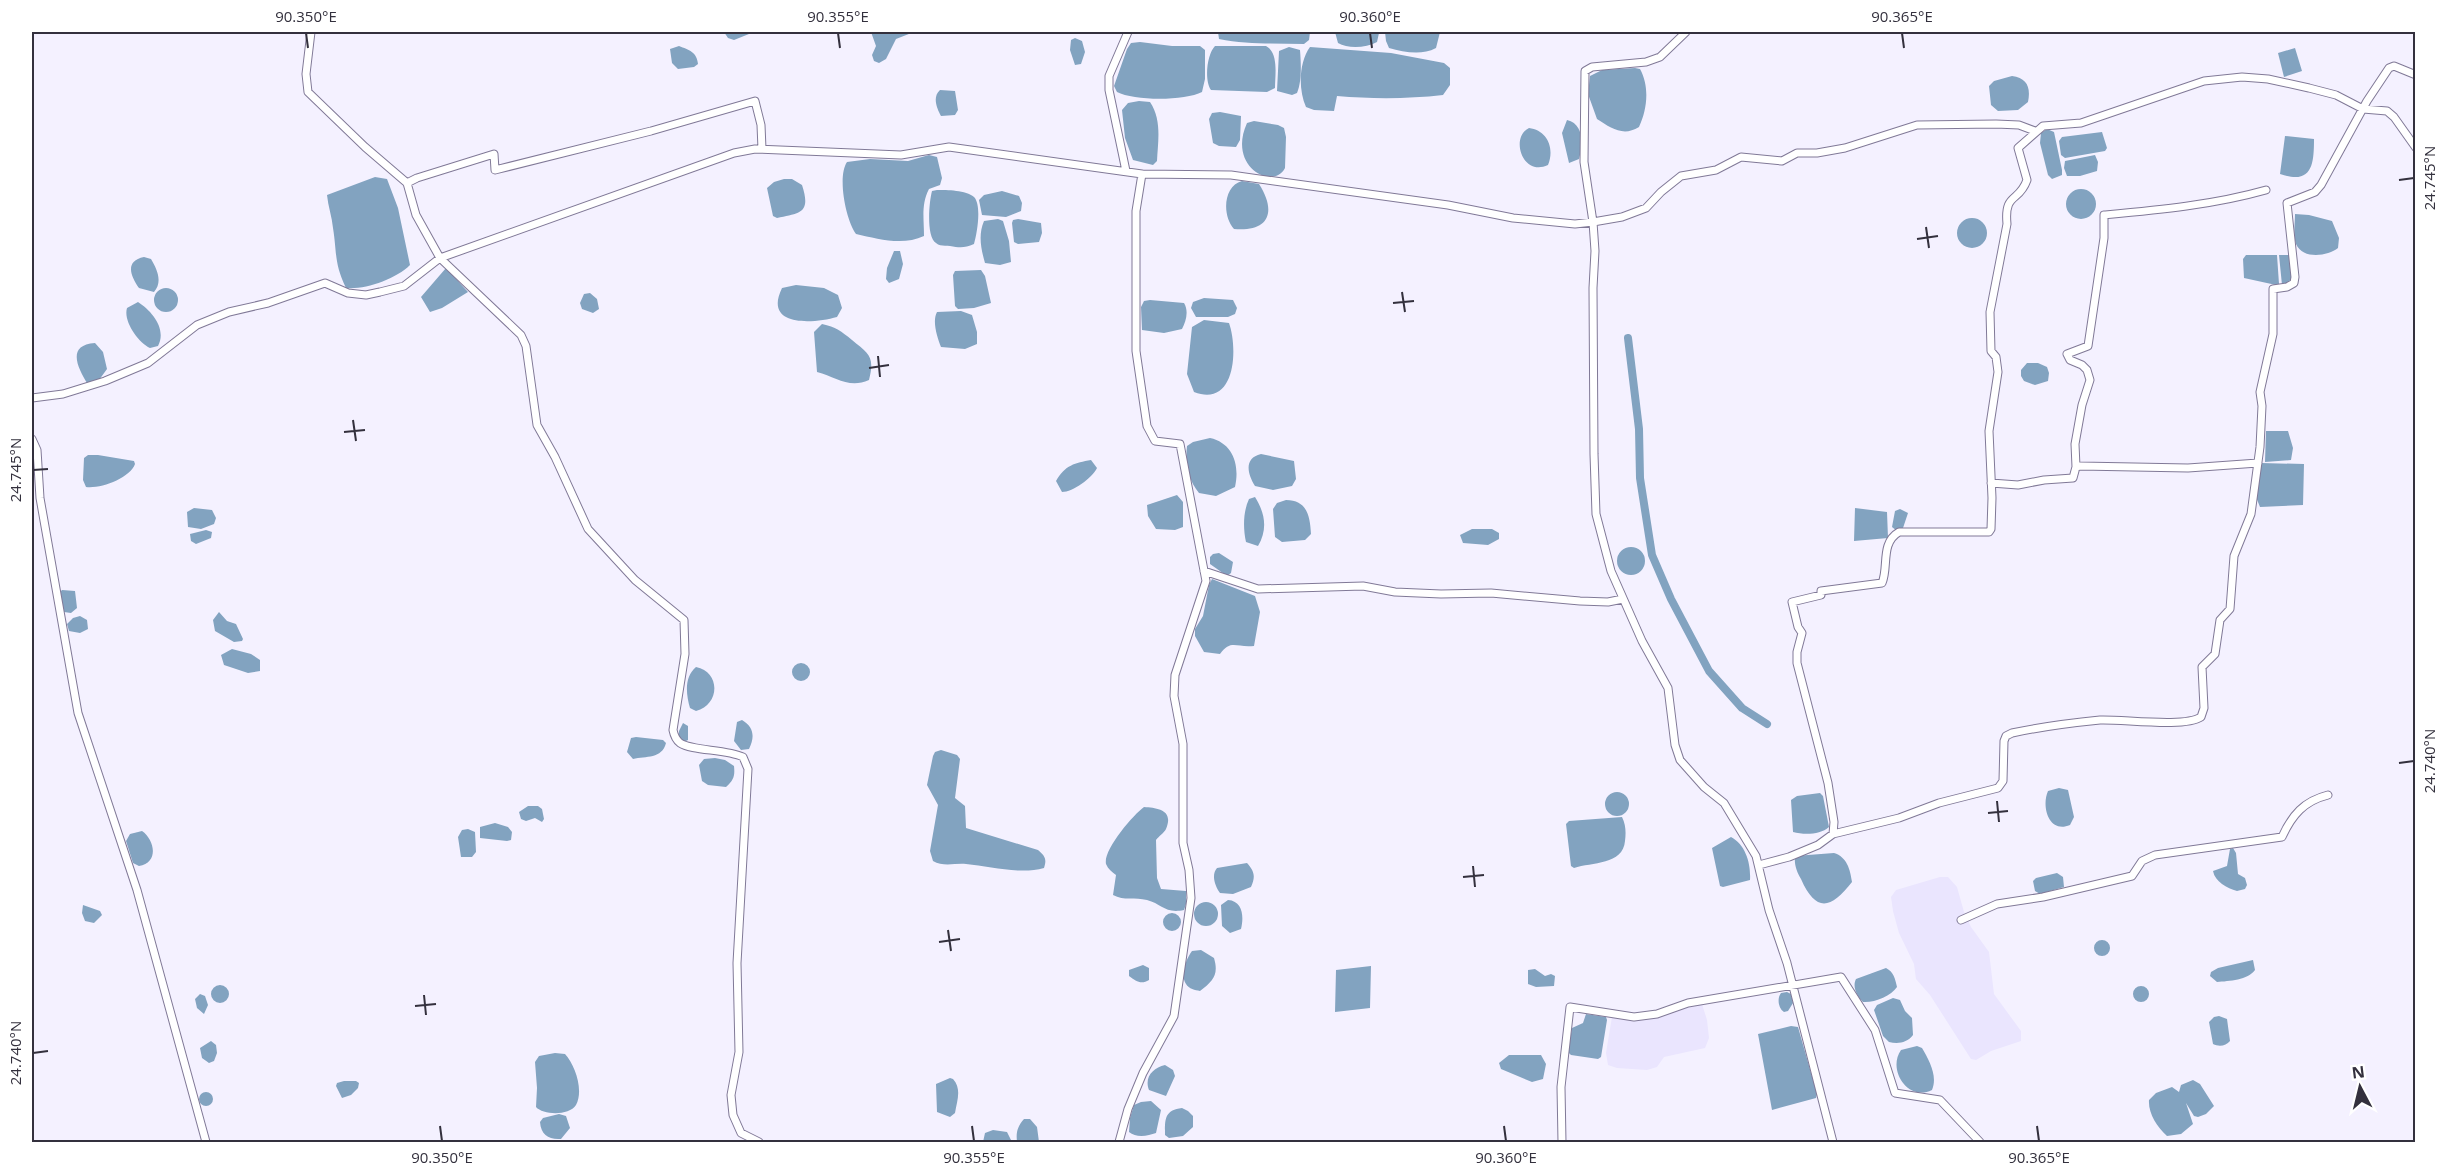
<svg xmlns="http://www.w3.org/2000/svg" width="2447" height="1174" font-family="'Open Sans',sans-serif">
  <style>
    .built { fill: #eae5fe }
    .water { fill: #82a3c0 }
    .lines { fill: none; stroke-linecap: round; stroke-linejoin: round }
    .canal { stroke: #82a3c0; stroke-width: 8 }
    .minor-casing { stroke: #807997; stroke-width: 9 }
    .minor { stroke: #fff; stroke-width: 7 }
    .ticks { fill: none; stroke: #33303d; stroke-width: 2 }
    .neatline { fill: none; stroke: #33303d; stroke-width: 2 }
    .ticks-label { font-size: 15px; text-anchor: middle; fill: #33303d }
  </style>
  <rect width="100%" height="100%" fill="#f4f1ff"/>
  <path class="built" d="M 1940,877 L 1948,877 L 1957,887 L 1964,912 L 1971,927 L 1989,952 L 1994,994 L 2021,1031 L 2021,1041 L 1991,1051 L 1976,1060 L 1971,1059 L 1930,995 L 1916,979 L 1914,964 L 1899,933 L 1893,911 L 1891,897 L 1896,890 Z
    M 1697,1004 L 1702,1004 L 1707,1020 L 1709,1038 L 1705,1048 L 1664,1057 L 1657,1067 L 1647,1070 L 1617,1068 L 1608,1065 L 1606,1053 L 1612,1017 L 1627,1020 L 1662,1016 Z"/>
  <path class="water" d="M 724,32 L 754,32 L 734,40 L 728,38 Z
    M 871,32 L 914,32 L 896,39 L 886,59 L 879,63 L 874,61 L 872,55 L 876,46 Z
    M 1218,32 L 1310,32 L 1309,40 L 1304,44 C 1275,43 1247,45 1219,39 Z
    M 1335,32 L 1379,32 L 1379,33 L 1377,42 C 1366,48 1348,49 1338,43 Z
    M 1385,32 L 1440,32 L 1436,48 C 1421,56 1404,52 1389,48 L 1386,41 Z
    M 1075,38 L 1082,41 L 1085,52 L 1081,64 L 1075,65 L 1070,50 L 1071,40 Z
    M 1140,42 L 1172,46 L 1200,46 L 1205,50 L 1205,79 L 1202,92 C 1185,101 1134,101 1117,92 L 1114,86 L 1127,49 L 1131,43 Z
    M 679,46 C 689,50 697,52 698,64 L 694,67 L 678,69 L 672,63 L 670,49 Z
    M 1215,46 L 1266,46 C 1279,53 1275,75 1275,88 L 1267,92 L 1211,90 C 1204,80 1207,54 1215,46 Z
    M 1289,47 L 1300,50 C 1301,63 1302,81 1297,93 L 1292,95 L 1277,91 L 1279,51 Z
    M 1310,47 L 1391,53 L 1444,63 L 1450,68 L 1450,85 L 1443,95 C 1408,99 1372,99 1337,96 L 1334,111 L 1314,110 L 1306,107 C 1298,89 1299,62 1310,47 Z
    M 2295,48 L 2302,71 L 2284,77 L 2278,53 Z
    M 1635,68 L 1640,69 C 1650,87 1647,110 1639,127 C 1623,137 1611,128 1597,119 L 1588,94 L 1590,76 L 1602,70 Z
    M 2012,76 C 2027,78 2031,87 2028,102 L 2018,110 L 1998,111 L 1991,105 L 1989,86 L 1994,81 Z
    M 940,90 L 955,91 L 958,110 L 955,115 L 941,116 C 937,109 932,97 940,90 Z
    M 1139,101 L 1150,102 C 1162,120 1158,141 1157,161 L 1153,165 L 1133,160 L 1125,138 L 1122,110 L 1128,103 Z
    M 1220,112 L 1241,116 L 1240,140 L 1236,147 L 1219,146 L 1213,143 L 1209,119 L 1212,113 Z
    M 1567,120 C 1584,124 1583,144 1579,159 L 1569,163 L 1562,133 Z
    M 1254,121 L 1278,125 L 1284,128 L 1286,137 L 1285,168 C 1273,191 1227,167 1247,123 Z
    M 1529,128 C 1547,130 1555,148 1548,165 C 1522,177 1510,137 1529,128 Z
    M 2047,129 L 2054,132 L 2062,170 L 2062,175 L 2052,179 L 2048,175 L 2040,143 L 2041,133 Z
    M 2102,132 L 2107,148 L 2105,151 L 2065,158 L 2061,155 L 2059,141 L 2062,137 Z
    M 2285,136 L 2314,139 C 2314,165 2312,185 2280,174 Z
    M 929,155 L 937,157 L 942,178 L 940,185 L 929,189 C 921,204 924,219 924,236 C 903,246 878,239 856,234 C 846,220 837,177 847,162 L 870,159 L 908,161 Z
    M 2095,155 L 2098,162 L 2097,171 L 2080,176 L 2067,176 L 2064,168 L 2065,161 Z
    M 375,177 L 387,179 L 398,208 L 410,265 C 396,279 365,290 346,288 C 334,263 337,253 333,228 C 332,217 328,206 327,195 Z
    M 784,179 L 792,179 L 802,185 C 811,213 801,213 777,218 L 773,216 L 767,188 L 774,182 Z
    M 1242,181 L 1259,184 C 1277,212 1269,232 1234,229 C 1222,216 1223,186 1242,181 Z
    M2066 204a15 15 0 1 1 30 0a15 15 0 1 1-30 0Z
    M 937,190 C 947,190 966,190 974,197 C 982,205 977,234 974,244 C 965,248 960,248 950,246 C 945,245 940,247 936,243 C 926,237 929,202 932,191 Z
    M 1002,191 L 1019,196 L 1022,203 L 1021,211 L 1006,217 L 982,215 L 979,200 L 984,195 Z
    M 2295,214 L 2309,215 L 2332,221 L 2339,238 L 2338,248 C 2328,256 2303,260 2296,244 C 2293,236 2295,223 2295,214 Z
    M1957 233a15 15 0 1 1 30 0a15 15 0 1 1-30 0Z
    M 998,219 L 1003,221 L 1009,241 L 1011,262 L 1000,265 L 985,263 C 981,249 978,235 984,221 Z
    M 1018,219 L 1041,223 L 1042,233 L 1039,242 L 1018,244 L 1014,242 L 1012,223 L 1013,220 Z
    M 894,251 L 900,251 L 903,264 L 899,279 L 889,283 L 886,279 L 887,268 Z
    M 2246,255 L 2277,255 L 2279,284 L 2276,285 L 2244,278 L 2243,259 Z
    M 2279,255 L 2289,255 L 2292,277 L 2288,284 L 2282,285 Z
    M 144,257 L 151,259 C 157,269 163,282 154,292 L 139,288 C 130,275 125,261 144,257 Z
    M 446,268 L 468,292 L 442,308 L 430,312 L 421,297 Z
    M 981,270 L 985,276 L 991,303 L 974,308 L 958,309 L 955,306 L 953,275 L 955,271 Z
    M 796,285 L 824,288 L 838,295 L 842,308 L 837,317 C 812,324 763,327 782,288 Z
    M154 300a12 12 0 1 1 24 0a12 12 0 1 1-24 0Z
    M 590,293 L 597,299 L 599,309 L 593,313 L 582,309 L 580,303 L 584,294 Z
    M 1204,298 L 1233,300 L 1237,308 L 1235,314 L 1228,317 L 1196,317 L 1191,308 L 1193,302 Z
    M 1150,300 L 1184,303 C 1189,311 1186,322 1182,329 L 1164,333 L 1142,330 L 1141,307 L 1144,301 Z
    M 138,302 C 152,311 167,329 158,346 L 150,348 C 138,342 123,321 127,308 Z
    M 937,312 L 961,311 L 972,315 L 977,332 L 977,344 L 965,349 L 941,347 C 937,337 932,321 937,312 Z
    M 1204,320 L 1229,323 C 1238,348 1236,408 1194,392 L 1187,374 L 1192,327 Z
    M 822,324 C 836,327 841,331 852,340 C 869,354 875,356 869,380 C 849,389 836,377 817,372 L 814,332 Z
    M 95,343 L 103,352 L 107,369 L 99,380 L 87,383 C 78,368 66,345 95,343 Z
    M 2027,363 L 2038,363 L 2047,367 L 2049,373 L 2048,381 L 2035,385 L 2024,381 L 2021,376 L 2021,370 Z
    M 2266,431 L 2288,431 L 2293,448 L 2291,460 L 2265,462 Z
    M 1210,438 C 1233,443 1240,465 1235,487 L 1216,496 L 1199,493 C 1188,480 1185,463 1187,446 L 1193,442 Z
    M 1261,454 L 1294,461 L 1296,479 L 1292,486 L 1273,490 L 1255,486 C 1247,473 1244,458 1261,454 Z
    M 98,455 L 134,461 L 135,464 C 130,478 101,489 86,487 L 83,480 L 84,458 L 88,455 Z
    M 1091,460 L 1097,468 C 1092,478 1073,492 1062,492 L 1056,481 C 1065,465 1075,463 1091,460 Z
    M 2261,463 L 2304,464 L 2303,505 L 2260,507 L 2256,497 Z
    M 1177,495 L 1183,502 L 1183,527 L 1175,530 L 1156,529 L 1148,516 L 1147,505 Z
    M 1255,497 C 1265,513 1268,529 1258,546 L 1246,542 C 1243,528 1243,512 1249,499 Z
    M 1286,500 C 1307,500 1310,516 1311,534 L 1305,540 L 1282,542 L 1275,537 L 1273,509 L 1277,503 Z
    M 194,508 L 212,510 L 216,518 L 214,524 L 201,529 L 188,527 L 187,512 Z
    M 1855,508 L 1887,512 L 1888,538 L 1854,541 Z
    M 1900,509 L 1908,513 L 1903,528 L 1897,531 L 1892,527 L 1895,511 Z
    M 1472,529 L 1492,529 L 1499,533 L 1499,539 L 1488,545 L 1463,543 L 1460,535 Z
    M 206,530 L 212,532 L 211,538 L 196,544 L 191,541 L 190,534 Z
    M1617 561a14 14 0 1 1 28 0a14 14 0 1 1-28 0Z
    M 1219,553 L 1233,562 L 1231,573 L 1227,576 L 1210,564 L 1210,557 L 1213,554 Z
    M 1212,579 L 1255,596 L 1260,612 L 1254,646 C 1236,648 1231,639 1220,654 L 1204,652 L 1195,636 L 1195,629 L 1203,616 L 1209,585 Z
    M 62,590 L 75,591 L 77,608 L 71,613 L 64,612 L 60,592 Z
    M 219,612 L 227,621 L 236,624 L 243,639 L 242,641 L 234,642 L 215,631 L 213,620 Z
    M 80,616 L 87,620 L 88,629 L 80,633 L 69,631 L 67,624 L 73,618 Z
    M 232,649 L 251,654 L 260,660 L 260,671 L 248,673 L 224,665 L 221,655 Z
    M792 672a9 9 0 1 1 18 0a9 9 0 1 1-18 0Z
    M 696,667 C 721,672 720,705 696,711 L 690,708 C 686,694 684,677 696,667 Z
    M 742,720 C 754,727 755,737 749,749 L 741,750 L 734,741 L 737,722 Z
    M 683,723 L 688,726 L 688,740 L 684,742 L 679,738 L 679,731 Z
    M 636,737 L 663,740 L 666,743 C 662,759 646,756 633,759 L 627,752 L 631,738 Z
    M 941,750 L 957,755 L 960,759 L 955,798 L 965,806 L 966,828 L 1038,850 C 1045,856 1047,859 1044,868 C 1020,875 990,866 966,864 C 955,863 943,867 933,861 L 930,851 L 938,805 L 927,785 L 933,756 L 935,752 Z
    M 715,758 L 725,760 L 734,766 C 735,776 734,780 726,787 L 708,785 L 702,781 L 699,765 L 704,759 Z
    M 2059,788 L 2068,790 L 2074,817 L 2070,825 C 2049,834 2041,807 2048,791 Z
    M1605 804a12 12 0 1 1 24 0a12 12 0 1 1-24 0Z
    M 1820,793 L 1823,796 L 1829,827 C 1820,835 1804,835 1793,832 L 1791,800 L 1797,796 Z
    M 528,806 L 538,806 L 542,809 L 544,819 L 542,822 L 535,818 L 526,821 L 521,819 L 519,812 Z
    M 1144,807 C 1158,808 1174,810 1166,829 C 1164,833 1159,836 1156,840 L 1157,878 L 1161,889 L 1186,891 L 1186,904 L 1184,910 C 1165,914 1162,904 1147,900 C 1135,897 1124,901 1113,895 L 1116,875 C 1112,872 1108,869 1106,864 C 1103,850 1133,815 1144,807 Z
    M 1622,817 C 1626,825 1626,833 1625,841 C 1623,865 1592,862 1574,868 L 1571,866 L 1566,824 L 1569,821 Z
    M 495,823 L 508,827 L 512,832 L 511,840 L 507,841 L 480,838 L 480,827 Z
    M 468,829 L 475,832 L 476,852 L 472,857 L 461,857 L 458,837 L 462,830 Z
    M 142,831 C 155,840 159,863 139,866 L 133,863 L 126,841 L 130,834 Z
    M 1731,837 C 1746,845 1751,864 1750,880 L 1723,887 L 1720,886 L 1712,848 Z
    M 2233,848 L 2236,853 L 2238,874 L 2245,878 L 2247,885 L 2245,889 L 2237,891 C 2227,888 2215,882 2213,871 L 2227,866 L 2230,849 Z
    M 1834,853 C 1847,857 1850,869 1852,882 C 1831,909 1816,913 1801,879 C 1797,872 1794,865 1795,856 Z
    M 1247,863 C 1254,871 1256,876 1251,887 L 1233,894 L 1220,893 C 1215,886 1211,875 1217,868 Z
    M 2057,873 L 2063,877 L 2064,887 L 2040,894 L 2035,891 L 2033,881 L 2036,878 Z
    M 1228,900 C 1243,901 1244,917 1241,929 L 1230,933 L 1222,926 L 1221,905 Z
    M1194 914a12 12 0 1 1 24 0a12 12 0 1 1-24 0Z
    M 83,905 L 100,911 L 102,915 L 94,923 L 85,921 L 82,913 Z
    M1163 922a9 9 0 1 1 18 0a9 9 0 1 1-18 0Z
    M2094 948a8 8 0 1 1 16 0a8 8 0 1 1-16 0Z
    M 1201,950 L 1214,958 C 1219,975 1213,981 1200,991 C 1195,990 1189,989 1186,984 C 1180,975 1186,959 1192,951 Z
    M 2253,960 L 2255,970 C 2248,980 2229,981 2217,982 L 2210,976 L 2211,972 L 2218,968 Z
    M 1143,965 L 1149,968 L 1149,980 C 1141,985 1136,981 1129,976 L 1129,970 Z
    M 1371,966 L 1370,1008 L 1335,1012 L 1336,970 Z
    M 1886,968 C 1894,972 1895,979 1897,987 C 1891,996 1874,1003 1863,1002 C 1857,996 1852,987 1856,979 Z
    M 1535,969 L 1545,976 L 1551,974 L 1555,976 L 1554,986 L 1536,987 L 1528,984 L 1528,970 Z
    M211 994a9 9 0 1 1 18 0a9 9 0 1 1-18 0Z
    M2133 994a8 8 0 1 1 16 0a8 8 0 1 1-16 0Z
    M 1787,992 L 1791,994 L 1793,1003 L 1788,1011 L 1784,1012 C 1778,1008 1777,998 1781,993 Z
    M 200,994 L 205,996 L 208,1005 L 204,1014 L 197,1008 L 195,999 Z
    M 1893,998 L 1900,1000 L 1905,1011 L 1912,1018 L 1913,1035 C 1907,1043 1898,1044 1889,1042 L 1883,1036 L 1874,1010 L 1877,1005 Z
    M 1586,1014 L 1606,1017 L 1607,1020 L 1601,1057 L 1598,1059 L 1571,1055 L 1568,1052 L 1572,1028 L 1583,1023 Z
    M 2219,1016 L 2227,1019 L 2230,1041 C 2226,1046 2219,1047 2213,1044 L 2209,1022 L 2214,1017 Z
    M 1791,1026 L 1798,1027 L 1817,1094 L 1816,1098 L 1772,1110 L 1758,1034 Z
    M 211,1041 L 216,1045 L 217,1053 L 214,1061 L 209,1063 L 202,1058 L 200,1048 Z
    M 1917,1046 L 1922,1048 C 1929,1060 1938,1076 1932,1090 C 1908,1102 1887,1070 1901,1050 Z
    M 555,1053 L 565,1054 C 575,1065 584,1090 576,1105 C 569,1116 543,1115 536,1107 L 537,1088 L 535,1062 L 539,1056 Z
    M 1509,1055 L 1541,1055 L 1546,1064 L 1543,1079 L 1532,1082 L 1501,1069 L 1499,1063 Z
    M 1165,1065 L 1173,1070 L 1175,1076 L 1166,1096 L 1149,1090 C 1144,1077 1153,1068 1165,1065 Z
    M 950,1078 L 953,1079 C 962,1089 957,1101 955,1113 L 950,1117 L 937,1112 L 936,1084 Z
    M 2193,1080 L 2200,1084 L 2214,1106 L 2206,1114 L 2198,1117 L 2194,1116 L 2186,1103 L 2193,1124 L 2181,1134 L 2167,1136 C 2157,1127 2148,1113 2149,1100 L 2156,1093 L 2172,1087 L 2179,1092 L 2181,1085 Z
    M 344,1081 L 356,1081 L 359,1083 L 358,1088 L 351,1095 L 342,1098 L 336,1086 L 337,1083 Z
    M199 1099a7 7 0 1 1 14 0a7 7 0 1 1-14 0Z
    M 1151,1101 L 1161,1110 L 1156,1133 C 1148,1136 1136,1138 1129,1132 L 1130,1118 L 1134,1105 L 1141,1102 Z
    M 1182,1108 L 1188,1111 L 1193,1116 L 1193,1127 L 1183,1136 L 1169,1138 L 1165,1135 C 1165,1120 1164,1110 1182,1108 Z
    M 559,1114 L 566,1116 L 570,1128 L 561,1139 C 549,1140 541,1135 540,1122 L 543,1118 Z
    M 1024,1119 L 1030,1119 L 1037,1127 L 1039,1142 L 1017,1142 C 1016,1133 1017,1127 1024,1119 Z
    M 993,1130 L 1007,1132 L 1012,1142 L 983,1142 L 985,1133 Z"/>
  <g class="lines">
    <path class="canal" d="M 1628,338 L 1639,429 L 1640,478 L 1652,555 L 1671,599 L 1709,671 L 1742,708 L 1767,724"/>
    <defs>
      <path id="minor" d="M 311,32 L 306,74 L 308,92 L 365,147 L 407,183 L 416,215 L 440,258 L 521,335 L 526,346 L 537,425 L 555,457 L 588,529 L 635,580 L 684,620 L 685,654 L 673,730 C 674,735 675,739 680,743 C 692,751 726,749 743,757 L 748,769 L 737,963 L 739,1052 L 731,1095 L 733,1115 L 741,1133 L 759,1142
        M 1126,171 L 1109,90 L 1109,76 L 1128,32
        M 407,183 L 417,178 L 494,154 L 495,170 L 651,131 L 755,101 L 761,125 L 762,149
        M 32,398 L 63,394 L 105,381 L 148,363 L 197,325 L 229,312 L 268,303 L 325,283 L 348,293 L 366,295 L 380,292 L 404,286 L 440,258 L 734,153 L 755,149 L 901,155 L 949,147 L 1142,174 L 1231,175 L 1448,205 L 1513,218 L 1575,224 L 1593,222 L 1584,162 L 1585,71 L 1592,67 L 1646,62 L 1660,57 L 1686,32
        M 32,439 L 37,450 L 40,498 L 78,713 L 137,890 L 206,1142
        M 2076,467 L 2075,444 L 2082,405 L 2090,380 L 2087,370 L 2082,365 L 2070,360 L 2067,354 L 2088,346 L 2104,238 L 2104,215 C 2158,210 2213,205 2266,190
        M 1991,483 L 2018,485 L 2044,480 L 2073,478 L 2076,467 L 2080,466 L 2188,468 L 2258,463
        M 1204,571 L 1258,589 L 1363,586 L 1395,592 L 1441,594 L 1491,593 L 1580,601 L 1608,602 L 1623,599
        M 1833,834 L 1834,822 L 1828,783 L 1797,663 L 1797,652 L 1802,633 L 1798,627 L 1792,602 L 1821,595 L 1821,591 L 1882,583 C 1889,567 1880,543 1899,532 L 1989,532 L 1991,529 L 1992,498 L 1989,431 L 1998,372 L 1996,357 L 1991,351 L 1990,312 L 2007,224 C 2004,192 2019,203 2027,180 L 2018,148 L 2043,126 L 2081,123 L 2204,81 L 2242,77 L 2268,79 L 2309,88 L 2336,95 L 2363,109 L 2387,111 L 2394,117 L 2416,148
        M 1759,865 L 1789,857 L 1818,845 L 1833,834 L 1899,818 L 1939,803 L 1998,788 L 2003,781 L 2004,741 L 2006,736 L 2012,733 C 2040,727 2070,723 2100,720 C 2123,719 2184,728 2201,717 L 2204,708 L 2202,667 L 2215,654 L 2220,620 L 2230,609 L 2234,556 L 2251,514 L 2260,447 L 2262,406 L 2260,392 L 2273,334 L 2273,289 L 2287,287 L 2294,283 L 2295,277 L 2287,203 L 2315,192 L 2321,185 L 2367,101 L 2389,68 L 2394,66 L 2416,75
        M 1961,920 L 1997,904 L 2043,897 L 2132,876 L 2142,861 L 2155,855 L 2282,837 C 2292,815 2304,801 2328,795
        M 1119,1142 L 1128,1109 L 1143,1073 L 1174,1016 L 1191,898 L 1189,870 L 1183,843 L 1183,744 L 1174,696 L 1175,675 L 1206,581 L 1180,444 L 1155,441 L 1147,426 L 1136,351 L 1136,211 L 1142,174
        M 1562,1142 L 1561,1087 L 1570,1007 L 1634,1017 L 1657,1014 L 1688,1003 L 1841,977 L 1875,1030 L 1895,1093 L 1940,1100 L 1980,1142
        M 1833,1142 L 1787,963 L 1769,910 L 1756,856 L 1724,803 L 1704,787 L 1680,760 L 1675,745 L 1668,688 L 1642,641 L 1611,571 L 1596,514 L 1594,454 L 1593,288 L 1595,251 L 1593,222 L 1622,217 L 1646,208 L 1661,192 L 1681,176 L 1716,170 L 1741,157 L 1782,161 L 1797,153 L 1817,153 L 1845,148 L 1917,125 L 1996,124 L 2019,125 L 2035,131"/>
    </defs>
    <use href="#minor" class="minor-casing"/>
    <use href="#minor" class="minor"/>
  </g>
  <path class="ticks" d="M 306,33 L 308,48M 838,33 L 840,48M 1370,33 L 1372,48M 1902,33 L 1904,48M 2399,180 L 2414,178M 1926,227 L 1929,248M 1917,239 L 1938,236M 1402,292 L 1405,312M 1393,303 L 1414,301M 878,356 L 880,377M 869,368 L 889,365M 353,420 L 356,441M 344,432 L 365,430M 33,470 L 48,469M 2399,763 L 2414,761M 1997,801 L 1999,822M 1988,813 L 2008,811M 1473,866 L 1475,887M 1463,877 L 1484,875M 948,930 L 951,951M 939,942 L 960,939M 424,995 L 426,1015M 415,1006 L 436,1004M 33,1053 L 48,1051M 440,1126 L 442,1141M 972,1126 L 974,1141M 1504,1126 L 1506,1141M 2037,1126 L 2039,1141"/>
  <rect width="2447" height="1174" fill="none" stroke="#ffffff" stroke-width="66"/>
  <g transform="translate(2360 1087) rotate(353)" stroke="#ffffff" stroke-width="4.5" paint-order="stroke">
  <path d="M0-4.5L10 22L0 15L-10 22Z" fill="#33303d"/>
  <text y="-9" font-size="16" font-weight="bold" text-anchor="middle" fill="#33303d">N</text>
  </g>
  <rect x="33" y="33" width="2381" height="1108" class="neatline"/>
  <g class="ticks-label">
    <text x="306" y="22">90.350°E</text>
    <text x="838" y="22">90.355°E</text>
    <text x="1370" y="22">90.360°E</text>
    <text x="1902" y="22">90.365°E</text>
    <text transform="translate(2430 178) rotate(-90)" y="5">24.745°N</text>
    <text transform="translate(16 470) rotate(-90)" y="5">24.745°N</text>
    <text transform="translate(2430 761) rotate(-90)" y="5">24.740°N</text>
    <text transform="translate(16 1053) rotate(-90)" y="5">24.740°N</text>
    <text x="442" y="1163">90.350°E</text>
    <text x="974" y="1163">90.355°E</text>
    <text x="1506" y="1163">90.360°E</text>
    <text x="2039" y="1163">90.365°E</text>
  </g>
</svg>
